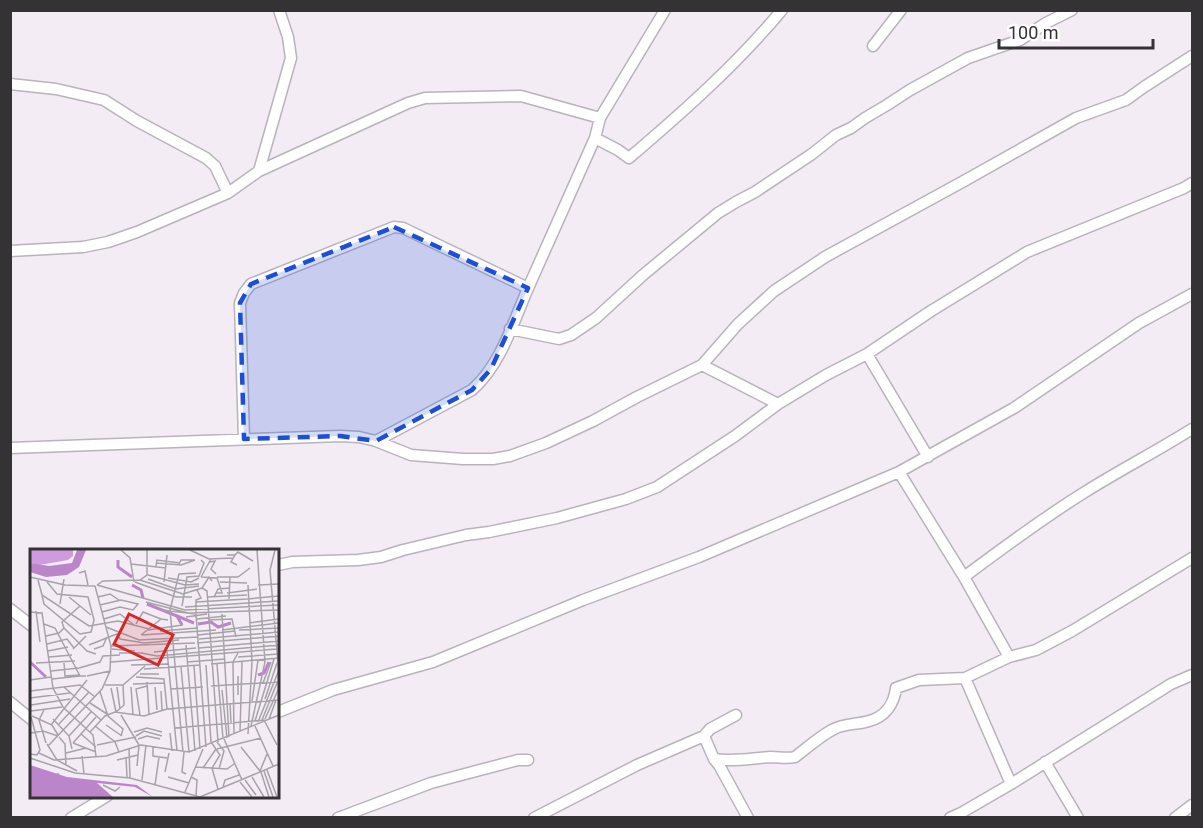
<svg xmlns="http://www.w3.org/2000/svg" width="1203" height="828" font-family="Roboto,sans-serif">
  <style>
    .lines { fill: none; stroke-linecap: round; stroke-linejoin: round }
    .street-casing { stroke: #b9b3bb; stroke-width: 13 }
    .street { stroke: #fff; stroke-width: 10 }
    .marked { fill: #1d4ed8; fill-opacity: 0.2; stroke: #1d4ed8; stroke-width: 4.5; stroke-dasharray: 12 8; stroke-linejoin: round }
    .inset-river { fill: none; stroke: #ba86c9; stroke-width: 3 }
    .inset-road { fill: none; stroke: #a7a2a8; stroke-width: 1.5 }
    .view { fill: #d62828; fill-opacity: 0.15; stroke: #d62828; stroke-width: 3 }
    .inset-edge { fill: none; stroke: #343235; stroke-width: 3 }
  </style>
  <rect width="100%" height="100%" fill="#f3ecf5"/>
  <g class="lines">
    <defs>
      <path id="street" d="M 873,46 L 901,10
        M 10,84 L 56,89 L 104,100 L 137,121 L 206,158 L 215,166 L 228,193
        M 595,138 L 618,150 L 629,158 C 683,112 736,65 782,10
        M 259,171 L 291,58 L 288,37 L 279,10
        M 10,251 L 83,247 L 108,242 L 137,232 L 228,193 L 259,171 L 408,103 L 425,98 L 521,96 L 600,118
        M 510,329 L 559,339 L 571,335 L 596,318 L 643,275 L 718,213 L 736,202 L 755,192 L 812,154 L 836,135 L 851,128 L 865,118 L 887,105 L 910,90 L 968,58 L 1020,40 L 1046,23 L 1072,10
        M 867,354 L 928,457
        M 702,365 L 778,404
        M 244,439 L 240,303 L 244,293 L 251,284 L 394,227 L 403,228 L 528,288
        M 376,441 L 472,390 C 501,365 514,320 529,286 C 551,236 573,187 595,138 L 600,118 L 665,10
        M 10,448 L 340,436 L 359,437 L 376,441 L 411,455 L 463,459 L 493,459 L 510,456 L 546,443 L 593,421 L 637,397 L 702,365 L 738,324 L 774,291 L 825,257 L 964,181 L 1076,118 L 1126,100 L 1144,87 L 1192,56
        M 899,472 L 964,577 L 1009,657
        M 278,565 L 292,562 L 358,560 L 381,557 L 403,550 L 466,535 L 489,532 L 557,518 L 626,499 L 657,487 L 735,436 L 778,404 L 826,375 L 867,354 L 931,311 L 1027,252 L 1184,188 L 1192,183
        M 964,577 C 1004,547 1043,518 1085,492 C 1120,470 1157,451 1192,429
        M 10,609 L 32,626
        M 965,678 L 1011,784
        M 10,702 L 32,720
        M 278,712 L 333,690 L 433,662 L 583,600 L 699,557 L 899,472 L 1014,408 L 1139,323 L 1192,294
        M 704,736 L 714,759 C 734,762 752,758 771,757 C 779,757 787,759 795,757 C 807,748 819,737 832,730 C 843,723 857,725 869,721 C 885,717 894,704 896,688 L 919,680 L 965,678 L 1009,657 L 1036,650 L 1072,631 L 1192,558
        M 714,759 L 719,765 L 748,818
        M 1045,762 L 1078,818
        M 71,818 L 107,796
        M 338,818 L 431,783 L 518,760 L 528,760
        M 534,818 L 637,765 L 704,736 L 710,729 L 736,715
        M 950,818 L 961,813 L 1011,784 L 1171,684 L 1192,675
        M 1175,818 L 1192,805"/>
    </defs>
    <use href="#street" class="street-casing"/>
    <use href="#street" class="street"/>
  </g>
  <path class="marked" d="M 394,227 L 528,288 L 491,369 L 472,390 L 376,441 L 340,436 L 244,439 L 240,303 L 251,284 Z"/>
  <g transform="translate(30 549)">
    <rect width="249" height="249" fill="#f3ecf5"/>
    <path d="M 0,1 L 43,1 L 43,7 L 38,11 L 9,16 L 0,14 Z" fill="#d09adf"/>
    <path d="M 47,1 L 56,1 L 49,18 L 37,26 L 16,28 L 0,23 L 0,14 L 19,17 L 42,14 ZM 0,216 L 37,228 L 107,236 L 123,248 L 105,238 L 67,234 L 83,248 L 0,248 Z" fill="#ba86c9"/>
    <path class="inset-river" d="M 88,11 L 88,18 L 102,28M 102,36 L 111,41 L 113,49M 117,55 L 147,67 L 152,76M 147,67 L 164,74M 168,75 L 181,73 L 188,78 L 201,74M 0,113 L 16,128M 228,126 L 234,124 L 239,113M 0,241 L 29,225"/>
    <path class="inset-road" d="M 91,1 L 100,9 L 104,33M 160,1 L 179,10 L 203,9M 245,1 L 240,21 L 248,114M 197,6 L 205,6 L 201,13 L 207,16M 205,6 L 208,3 L 223,12M 180,13 L 185,12 L 181,20 L 186,25M 127,14 L 151,16 L 165,11M 101,15 L 136,19M 149,15 L 151,11 L 165,11M 126,17 L 127,11 L 150,14M 49,24 L 55,22 L 58,36M 118,26 L 155,36 L 169,35M 0,28 L 35,36 L 65,37M 171,28 L 187,29 L 192,44 L 186,44M 171,28 L 181,10M 187,28 L 208,28 L 220,19M 138,29 L 161,33 L 169,29M 118,30 L 146,40 L 169,37M 8,31 L 12,46 L 59,77 L 88,72 L 119,80M 110,31 L 153,45 L 172,39 L 179,28 L 182,32M 105,33 L 146,48 L 162,48M 134,33 L 137,6M 190,33 L 217,34M 67,36 L 155,61 L 249,56M 67,36 L 73,32 L 110,31 L 117,26 L 117,1M 218,36 L 222,113 L 218,185M 228,36 L 249,35M 172,39 L 177,42 L 188,193M 167,41 L 171,49 L 166,51 L 166,65 L 176,198M 197,44 L 227,40M 12,46 L 14,55 L 50,85 L 61,83 L 64,71 L 58,48 L 27,45 L 17,33M 39,48 L 61,66M 68,48 L 80,45 L 89,51M 177,48 L 217,46M 184,48 L 188,40 L 200,39M 199,50 L 200,28M 217,50 L 249,47M 116,53 L 158,64 L 249,61M 166,53 L 217,50M 30,55 L 34,30M 70,56 L 91,51 L 108,55 L 103,61 L 90,58 L 72,63M 152,57 L 157,28 L 169,27 L 174,14 L 171,11M 155,58 L 249,52M 132,61 L 166,65M 6,62 L 10,93M 0,63 L 12,64 L 23,139 L 33,158 L 63,186 L 66,207M 192,65 L 199,188M 156,68 L 177,65M 74,70 L 90,65 L 104,76M 167,70 L 196,67M 178,71 L 202,70 L 206,88M 219,74 L 249,70M 14,75 L 25,79 L 50,127 L 56,127M 106,75 L 113,63 L 131,70M 76,78 L 109,91 L 168,88M 34,79 L 57,102 L 66,105M 118,81 L 153,76M 192,81 L 249,74M 209,81 L 249,79M 130,82 L 168,79M 111,86 L 131,70 L 138,71M 112,86 L 186,81M 168,86 L 205,82M 16,87 L 29,84 L 34,79 L 32,73 L 50,57M 79,88 L 87,85 L 90,90 L 114,94 L 149,91M 169,90 L 249,83M 167,94 L 249,87M 17,95 L 37,90 L 44,99M 59,96 L 79,88M 156,96 L 165,202M 81,97 L 165,94M 169,99 L 249,92M 43,100 L 56,87M 64,100 L 73,97 L 77,88M 82,100 L 105,102M 18,102 L 38,98M 137,102 L 147,202M 124,103 L 166,99M 89,104 L 113,104M 111,104 L 127,107 L 249,96M 19,108 L 42,106M 208,108 L 249,105M 81,113 L 247,100M 157,113 L 195,110M 6,114 L 45,112M 34,114 L 35,127 L 50,126M 181,115 L 249,109M 187,115 L 193,190M 101,116 L 139,115M 176,116 L 181,193 L 190,206 L 182,219 L 188,240M 164,117 L 170,200M 151,118 L 159,203M 114,120 L 170,116M 21,122 L 49,119 L 70,113 L 73,107 L 90,106M 110,125 L 129,125M 57,127 L 80,122M 106,128 L 134,130 L 137,160M 22,130 L 50,127M 0,131 L 21,128M 117,133 L 119,165M 233,134 L 241,113M 103,135 L 134,134M 75,136 L 93,136 L 115,117M 181,137 L 249,133M 34,138 L 71,171M 87,138 L 90,160M 101,138 L 103,166M 125,138 L 127,161M 81,139 L 86,163M 141,140 L 173,138M 192,141 L 197,189M 0,142 L 50,136 L 65,148M 131,142 L 132,161M 70,143 L 78,167 L 93,180 L 91,187M 208,146 L 208,127M 0,149 L 40,144M 235,150 L 247,114M 222,152 L 228,111M 60,154 L 77,165M 200,154 L 201,174M 1,156 L 40,150M 14,161 L 9,171 L 16,194M 1,162 L 32,158M 86,163 L 94,156 L 93,136M 91,166 L 109,196M 110,166 L 106,140 L 117,137M 2,167 L 22,176 L 28,186M 23,170 L 39,187 L 42,200M 235,170 L 249,139M 239,170 L 246,151M 232,171 L 247,134M 225,172 L 244,110M 228,173 L 249,121M 29,175 L 59,143M 21,176 L 57,131M 76,176 L 92,187M 65,177 L 85,193 L 89,203M 221,177 L 235,113 L 227,1M 225,177 L 243,217M 145,179 L 234,171 L 247,196M 60,183 L 75,167 L 85,163 L 114,167 L 137,160 L 249,151M 104,183 L 117,179 L 132,183M 210,183 L 212,113M 0,184 L 13,182 L 28,187M 140,184 L 142,202M 51,185 L 66,198M 204,185 L 203,113 L 208,104M 39,187 L 61,163M 106,187 L 114,182 L 132,187M 29,188 L 35,195 L 36,217M 108,190 L 117,187 L 130,190M 194,190 L 212,231M 187,193 L 194,202 L 189,220M 43,194 L 66,168M 43,194 L 66,203M 17,195 L 27,211 L 47,222M 67,196 L 106,188M 18,197 L 72,140 L 80,122 L 81,97 L 65,37M 123,198 L 123,207 L 137,209M 211,198 L 230,222M 99,199 L 100,229M 187,200 L 231,189M 153,203 L 140,61 L 149,25 L 166,24M 154,203 L 152,223 L 156,225M 9,204 L 24,211 L 76,207 L 111,196 L 159,203 L 249,166M 36,204 L 56,199M 0,205 L 7,206 L 10,201 L 1,168M 52,207 L 54,225M 96,208 L 97,228M 0,209 L 45,224 L 100,229 L 170,248 L 249,215M 87,211 L 108,206M 107,217 L 109,196M 166,218 L 197,220 L 204,215M 173,219 L 186,200M 237,221 L 247,248M 230,222 L 237,205M 234,222 L 243,248M 135,223 L 139,204M 231,223 L 239,248M 138,228 L 159,234M 161,228 L 167,231 L 166,247M 222,228 L 234,248M 112,231 L 116,196M 215,231 L 226,246M 210,233 L 222,248M 73,236 L 85,242 L 90,238M 125,236 L 129,208M 193,238 L 195,231 L 209,226M 155,243 L 173,200"/>
    <path class="view" d="M 99,65 L 143,86 L 128,116 L 84,95 Z"/>
    <rect width="249" height="249" class="inset-edge"/>
  </g>
  <rect width="1203" height="828" fill="none" stroke="#343235" stroke-width="24"/>
  <path d="M999 39v9h154v-9" fill="none" stroke="#343235" stroke-width="3"/>
  <text x="1008" y="39" font-size="18" fill="#343235" stroke="#ffffff" stroke-width="4.5" paint-order="stroke">100 m</text>
</svg>
